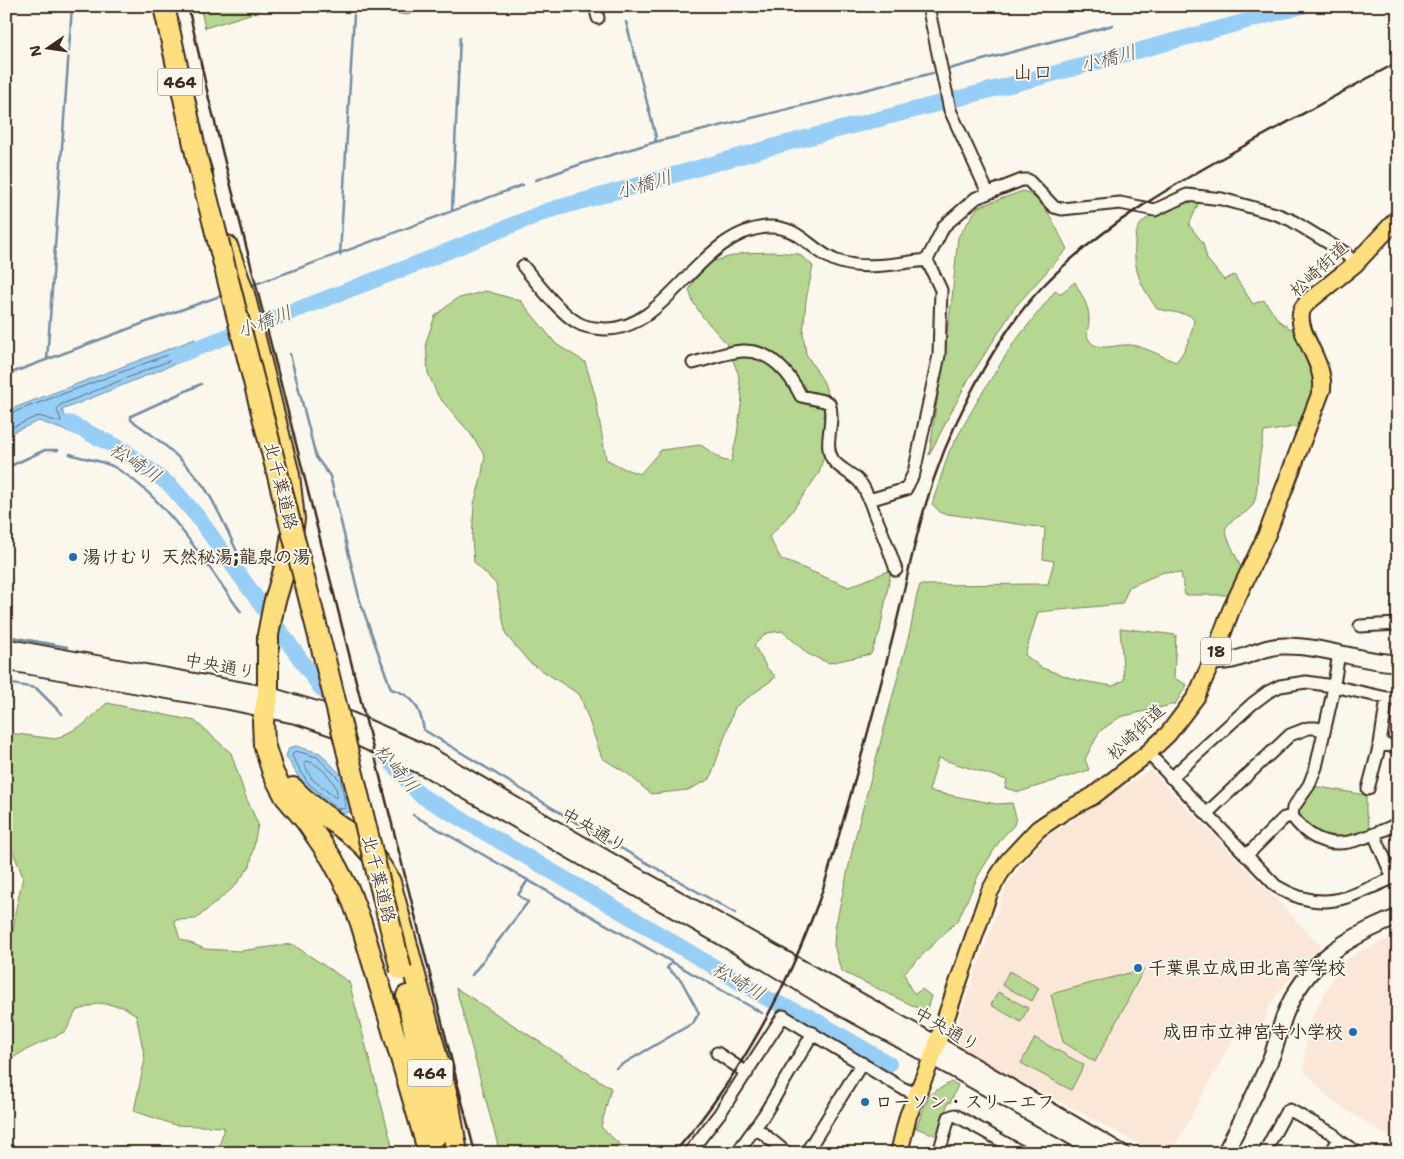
<svg xmlns="http://www.w3.org/2000/svg" width="1404" height="1159" font-family="'Shantell Sans','Klee One',sans-serif">
  <style>
    .built { fill: #fae7d7 }
    .green { fill: #b5d792; stroke: #788058 }
    .water { fill: #97cef6; stroke: #728ca0 }
    .lines { fill: none; stroke-linecap: round; stroke-linejoin: round }
    .shore { stroke: #606c74; stroke-width: 1 }
    .stream { stroke: #728ca0; stroke-width: 2.5 }
    .river { stroke: #97cef6; stroke-width: 16 }
    .street-casing { stroke: #3b2a1e; stroke-width: 15 }
    .secondary-casing { stroke: #3b2a1e; stroke-width: 19 }
    .primary-casing { stroke: #3b2a1e; stroke-width: 20 }
    .highway-casing { stroke: #3b2a1e; stroke-width: 24 }
    .street { stroke: #fbf7ec; stroke-width: 11 }
    .secondary { stroke: #fbf7ec; stroke-width: 15 }
    .primary { stroke: #fddf80; stroke-width: 16 }
    .highway { stroke: #fddf80; stroke-width: 20 }
    .rail { stroke: #3b2a1e; stroke-width: 2.5 }
    .highway-bridge-casing { stroke: #3b2a1e; stroke-width: 24; stroke-linecap: butt }
    .highway-bridge { stroke: #fddf80; stroke-width: 20 }
    .poi-dot { fill: #1f6fb2; stroke: #fbf7ec; stroke-width: 2 }
    .labels { text-anchor: middle; stroke-width: 4; stroke-linejoin: round; paint-order: stroke }
    .shield { fill: #fbf7ec; stroke: #75685c; stroke-width: 1 }
    .shield-label { font-size: 16px; font-weight: bold; fill: #3b2a1e }
    .street-label { font-size: 18px; fill: #3b2a1e; stroke: #fbf7ec }
    .poi-label { font-size: 18px; font-weight: bold; fill: #3b2a1e; stroke: #fbf7ec; text-anchor: start }
    .water-label { font-size: 19px; font-style: italic; fill: #525354; stroke: #fbf7ec }
    .quarter-label { font-size: 20px; fill: #3b2a1e; stroke: #fbf7ec }
  </style>
  <rect width="100%" height="100%" fill="#fbf7ec"/>
  <filter id="ink" filterUnits="userSpaceOnUse"><feTurbulence type="fractalNoise" baseFrequency=".02" numOctaves="2"/><feDisplacementMap in="SourceGraphic" scale="10" xChannelSelector="R" yChannelSelector="G"/><feConvolveMatrix kernelMatrix="1 2 1 2 8 2 1 2 1" color-interpolation-filters="sRGB"/></filter>
  <g filter="url(#ink)">
    <!-- built -->
    <path class="built" d="M1150 770 1321 946 1286 983 1269 1006 1261 1035 1232 1040 1177 1143 1147 1148 960 1049 955 1029 1007 884 1043 839Z
      M1398 935V1143L1331 1100 1304 1070 1306 1044 1311 1019 1338 968 1344 961 1362 950Z"/>
    <!-- green -->
    <path class="green" d="M200 6H266L256 12 205 28Z
      M350 6H431L407 15Z
      M1023 191C1046 199 1056 229 1067 249L1015 307 968 380 929 455 952 298 958 237 978 207Z
      M1183 199 1200 200 1189 225 1203 243 1207 259 1224 280 1234 275 1253 304 1264 300 1279 321 1297 333 1315 377 1312 392 1300 426 1264 432C1262 445 1259 458 1258 471 1257 482 1258 496 1252 506 1244 517 1227 518 1225 532L1242 570 1229 595H1185L1181 573 1164 572 1129 587 1122 604 1038 612 1025 655 1042 668 1077 680 1113 686 1124 680 1120 628 1176 635 1174 678 1187 685 1175 704 1120 717 1100 731 1085 759 1089 770 1019 792 1005 788 1007 780 938 758 929 791 996 804 1012 803 1016 817 1014 825 1001 839 979 874 958 920 904 973 910 988 915 994 922 989 931 996 926 1012 841 971 834 945 835 928 855 838 911 627 916 598 920 585 1048 584 1054 561 1043 559 1045 528 941 513 932 504 949 452 979 398 1013 344 1056 290 1060 294 1075 282C1081 295 1090 306 1089 321 1089 327 1085 334 1089 340 1097 352 1114 345 1125 345 1139 343 1162 357 1176 362 1187 349 1191 336 1194 320L1189 315 1157 309C1142 287 1133 272 1135 244 1135 238 1136 231 1140 225 1145 217 1173 203 1183 199Z
      M772 252 799 254 813 266 806 300 803 334 806 354 823 381 836 414 819 473 790 514 769 537 781 559 849 587 891 570 880 631 871 654 829 663 808 654 782 631 767 633 754 645 767 668 776 677 735 707 710 779 688 790 651 794 628 774 602 758 580 695 529 662 506 635 496 584 474 562 472 540 474 504 481 479 485 456 470 433 438 396 428 373 426 342 435 316 456 299 486 291 521 301 556 344 585 362 595 395 606 459 625 469 640 474 661 450 701 445 722 460 731 462 737 435 742 398 738 373 726 343 702 316 693 302 689 290 704 264 743 253Z
      M107 703 195 721 231 753 245 795 258 824 250 866 234 887 196 919 174 920 180 939 205 949 240 951 292 944 349 982 394 1153H218L224 1127 175 1125 134 1111 145 1059 136 1015 124 1007 99 1003 76 1011 66 1031 24 1051 6 1062V939L12 942 15 913 23 877 12 849 6 845V735L9 733 56 739 83 725Z
      M1313 786 1366 795V813L1370 829 1347 839 1328 840 1297 818V809Z
      M1144 969 1095 1062 1063 1042 1051 994Z
      M1009 971 1039 988 1032 1001 1002 985Z
      M456 988 611 1088 601 1127 629 1153H500Z
      M998 992 1028 1008 1021 1022 991 1005Z
      M1035 1038 1084 1065 1071 1090 1021 1063Z
      M951 1082 958 1085 950 1103 948 1102 938 1136 916 1128 929 1095Z"/>
    <!-- water -->
    <path class="water" d="M195 339 199 354 62 410 65 416 105 432 75 434 39 421 6 435V411Z
      M296 746 320 753 345 779 353 811 338 815 304 786 286 756 289 748Z"/>
    <g class="lines">
      <!-- shore -->
      <path class="shore" d="M6 415 189 347 192 348 191 352 60 405 57 410 61 420 60 422 38 416 6 430
        M296 751 317 757 341 781 346 808 339 809 308 783 292 756 293 753Z
        M307 761C320 764 339 783 337 797H334L312 779 304 764 305 762Z"/>
      <!-- stream -->
      <path class="stream" d="M949 69 1113 25
        M655 142 933 73
        M536 180 584 163 655 142 656 137 626 22
        M452 210 460 37
        M340 255 354 15
        M250 286C341 254 431 218 523 185
        M290 354 316 457 330 476 360 601 391 689C414 695 420 708 424 730L582 826 735 913
        M47 360 72 6
        M6 375 144 323 223 295
        M201 384 131 416V420C158 438 185 460 205 488 218 508 228 532 238 554
        M70 454C84 459 101 460 114 467 166 496 206 565 241 612
        M6 468 45 450H58
        M6 636 67 647
        M6 683 36 688 62 714
        M413 815 762 1013
        M472 975 528 902 518 895 528 880
        M616 1068 693 1023 699 1013 681 980 667 968 672 962
        M751 1124 805 1036
        M729 1153 746 1130"/>
      <!-- river -->
      <path class="river" d="M176 356 411 266 547 211 779 145 1056 73 1302 6
        M69 423 125 451 171 486 197 516 321 688 338 704
        M373 742 420 795 617 909 768 999 808 1016 889 1064"/>
      <!-- street casing -->
      <g class="street-casing">
        <path id="street" d="M595 6 598 18
          M928 6 950 110 988 193
          M927 260 944 226 976 198 1022 180H1028L1054 207 1062 209 1120 203 1155 210 1187 195 1222 199 1276 214 1291 220 1345 253 1355 264
          M523 266C537 283 560 313 578 323 586 328 595 328 604 329 668 331 698 232 767 227 800 225 811 252 837 261 866 271 897 263 927 260
          M693 363C709 359 726 352 742 351 770 349 790 374 801 396L824 401 829 403C836 421 822 444 833 460 840 470 855 474 862 485 867 493 871 504 874 513 882 532 890 551 896 570
          M869 500 906 489 914 473 939 355 941 290 927 260
          M1360 626 1398 624
          M1339 653 1332 697 1316 767 1309 785 1293 808 1292 816C1324 860 1357 841 1398 824
          M1380 744 1398 747
          M1148 753 1276 886C1325 916 1351 895 1398 876
          M1171 778 1252 704 1268 692 1280 686 1306 682 1333 686 1387 698 1398 699
          M1368 789 1380 744 1387 698
          M1206 814 1290 735 1308 728H1316L1324 731
          M1374 834 1393 878
          M1246 856 1284 818 1292 816
          M717 1053 747 1073
          M755 1127 787 1153
          M689 1153 720 1113 783 1016 902 1088 917 1094
          M737 1153 764 1115 813 1033
          M806 1153 862 1063
          M939 1153 949 1117 955 1115 1023 1153
          M1264 1153 1286 1112 1290 1110 1333 1134 1338 1140 1358 1153
          M1331 1153 1338 1140"/>
      </g>
      <!-- secondary casing -->
      <g class="secondary-casing">
        <path id="secondary" d="M6 647 268 695 345 718 425 753 617 865 952 1053 1122 1153
          M1212 661C1238 665 1258 646 1283 646 1322 645 1360 662 1398 663
          M6 662 227 701 298 716 348 733 428 769 764 961 826 999 959 1072 1101 1153
          M1225 1153C1242 1120 1259 1088 1273 1053 1277 1041 1280 1029 1284 1017 1304 963 1347 937 1398 917"/>
      </g>
      <!-- primary casing -->
      <g class="primary-casing">
        <path id="primary" d="M899 1153 908 1116 932 1058 989 893 999 875 1009 860 1038 829 1063 812 1093 796 1148 753 1168 734 1196 697 1212 661 1231 610 1267 534 1322 389C1325 362 1297 334 1301 314 1301 309 1305 305 1309 301L1355 264 1398 218"/>
      </g>
      <!-- highway casing -->
      <g class="highway-casing">
        <path id="highway" d="M164 6 197 158 202 174
          M227 246 244 294 289 475 294 519 289 554 274 604 268 635V695L263 721 264 744 273 773 285 796 306 821 332 859 349 891 361 923 378 980 429 1153
          M293 788C313 811 343 825 365 847 375 857 383 869 390 882L448 1099 457 1153
          M407 996 436 1136"/>
      </g>
      <!-- street -->
      <use href="#street" class="street"/>
      <!-- secondary -->
      <use href="#secondary" class="secondary"/>
      <!-- primary -->
      <use href="#primary" class="primary"/>
      <!-- highway -->
      <use href="#highway" class="highway"/>
      <!-- rail -->
      <path class="rail" d="M188 6 209 99 475 1153
        M674 1153C737 1080 785 993 818 903 830 870 838 837 848 804 863 750 878 697 891 644 903 599 911 554 924 510 945 436 990 342 1043 286 1103 224 1178 182 1253 141 1301 115 1349 88 1398 62"/>
      <!-- highway-bridge casing -->
      <g class="highway-bridge-casing">
        <path id="highway-bridge" d="M197 158 325 660 401 970"/>
      </g>
      <!-- highway-bridge -->
      <use href="#highway-bridge" class="highway-bridge"/>
    </g>
  </g>
  <!-- markers -->
  <g class="poi-dot">
    <circle cx="73" cy="557" r="5"/>
    <circle cx="1138" cy="968" r="5"/>
    <circle cx="1353" cy="1032" r="5"/>
    <circle cx="865" cy="1102" r="5"/>
  </g>
  <g class="labels">
    <!-- shield labels -->
    <g class="shield">
      <rect x="157.5" y="68.5" width="45" height="27" rx="4"/>
      <rect x="1201" y="637.5" width="30" height="27" rx="4"/>
      <rect x="407.5" y="1059.5" width="45" height="27" rx="4"/>
    </g>
    <g class="shield-label">
      <text x="180" y="88">464</text>
      <text x="1216" y="657">18</text>
      <text x="430" y="1079">464</text>
    </g>
    <!-- street labels -->
    <g class="street-label">
      <text transform="translate(1319 269) rotate(-43)" y="6">松崎街道</text>
      <text transform="translate(281 486) rotate(76)" y="6">北千葉道路</text>
      <text transform="translate(220 666) rotate(11)" y="6">中央通り</text>
      <text transform="translate(1136 732) rotate(-44)" y="6">松崎街道</text>
      <text transform="translate(594 830) rotate(30)" y="6">中央通り</text>
      <text transform="translate(379 879) rotate(76)" y="6">北千葉道路</text>
      <text transform="translate(947 1029) rotate(30)" y="6">中央通り</text>
    </g>
    <!-- poi labels -->
    <g class="poi-label">
      <text x="83" y="563">湯けむり 天然秘湯;龍泉の湯</text>
      <text x="1148" y="974">千葉県立成田北高等学校</text>
      <text x="1343" y="1038" text-anchor="end">成田市立神宮寺小学校</text>
      <text x="875" y="1108">ローソン・スリーエフ</text>
    </g>
    <!-- water labels -->
    <g class="water-label">
      <text transform="translate(1108 58) rotate(-15)" y="7">小橋川</text>
      <text transform="translate(644 184) rotate(-16)" y="7">小橋川</text>
      <text transform="translate(264 321) rotate(-21)" y="7">小橋川</text>
      <text transform="translate(136 462) rotate(33)" y="7">松崎川</text>
      <text transform="translate(397 768) rotate(49)" y="7">松崎川</text>
      <text transform="translate(739 981) rotate(30)" y="7">松崎川</text>
    </g>
    <!-- quarter labels -->
    <g class="quarter-label">
      <text x="1033" y="79">山口</text>
    </g>
  </g>
  <!-- margin -->
  <rect width="1404" height="1159" fill="none" stroke="#fbf7ec" stroke-width="25"/>
  <rect x="12" y="12" width="1379" height="1134" fill="none" stroke="#3b2a1e" stroke-width="2" filter="url(#ink)"/>
  <!-- north arrow -->
  <g transform="translate(48 48) rotate(257)" stroke="#fbf7ec" stroke-width="4" paint-order="stroke">
  <path d="M0-4L9 19L0 12L-9 19Z" fill="#3b2a1e"/>
  <text y="-8" font-size="14" font-weight="bold" text-anchor="middle" fill="#3b2a1e">N</text>
  </g>
</svg>
